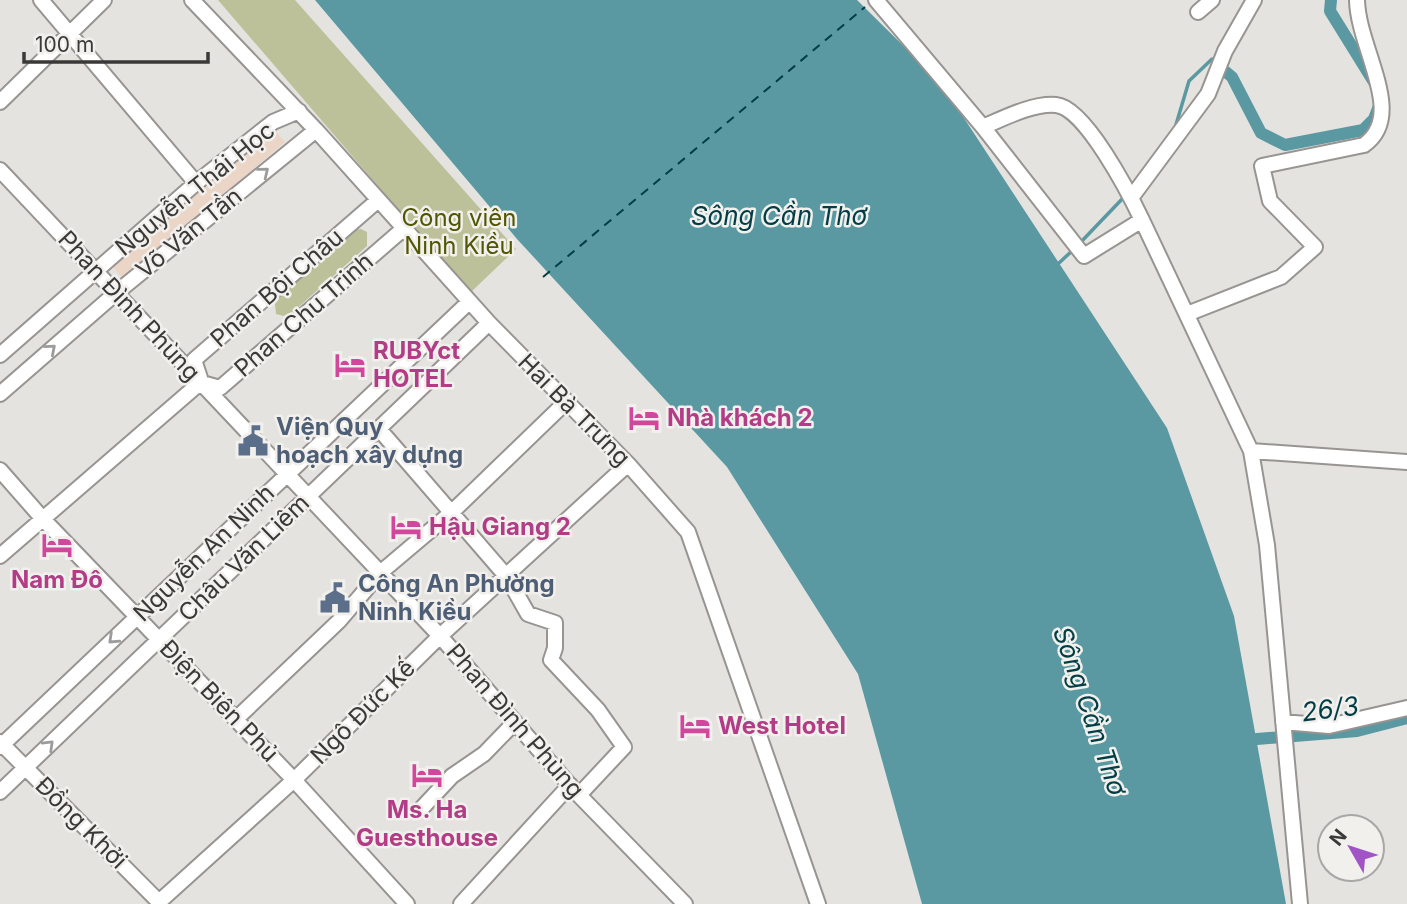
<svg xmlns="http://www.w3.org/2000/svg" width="1407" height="904" font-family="Inter,sans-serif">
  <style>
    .commercial { fill: #ead5c7 }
    .green { fill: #bcc19a }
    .water { fill: #5a99a2 }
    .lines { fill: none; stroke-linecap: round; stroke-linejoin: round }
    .stream { stroke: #5a99a2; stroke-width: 3.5 }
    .canal { stroke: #5a99a2; stroke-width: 12 }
    .ferry { stroke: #003d45; stroke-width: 2; stroke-dasharray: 9 7; stroke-linecap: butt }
    .minor-casing { stroke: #979492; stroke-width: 18 }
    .minor { stroke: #fff; stroke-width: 14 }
    .oneway { stroke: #9c9c9c }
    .labels { text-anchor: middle; stroke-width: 5; stroke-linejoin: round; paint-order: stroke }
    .street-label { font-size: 24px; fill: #3a3938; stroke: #f2f0ed }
    .park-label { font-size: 24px; fill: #515602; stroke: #f2f0ed }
    .hotel-label { font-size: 24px; font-weight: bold; fill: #b23c85; stroke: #f2f0ed; text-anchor: start }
    .service-label { font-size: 24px; font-weight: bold; fill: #4e5e75; stroke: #f2f0ed; text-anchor: start }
    .water-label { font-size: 26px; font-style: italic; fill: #003d45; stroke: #f2f0ed }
  </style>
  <rect width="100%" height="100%" fill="#e5e3e0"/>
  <!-- commercial -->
  <path class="commercial" d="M270 125 285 142 124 280 109 262Z"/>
  <!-- green -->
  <path class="green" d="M218 0H295L516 249 470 293Z
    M361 229 367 232V246L294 311 284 316 276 314 275 304 280 295 354 230Z"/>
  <!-- water -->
  <path class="water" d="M315 0H857L941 83 1167 428 1234 616 1286 904H922L858 674 727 467 517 239Z"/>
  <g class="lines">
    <!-- stream -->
    <path class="stream" d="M1175 128 1189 81 1212 59
      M1079 244 1125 196
      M1059 263 1074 249"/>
    <!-- canal -->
    <path class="canal" d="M1331 0 1330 11 1374 82
      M1226 72 1232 77 1261 133 1285 145 1363 130 1374 119 1379 106
      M1257 739 1357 731 1407 718"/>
    <!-- ferry -->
    <path class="ferry" d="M543 277 865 7"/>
    <!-- minor casing -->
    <g class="minor-casing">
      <path id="minor" d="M41 0 196 183
        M192 0 316 130 489 323 628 464 688 532 818 904
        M876 0 983 127 1084 256 1142 220 1251 451 1267 545 1300 904
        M1198 12 1212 0
        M0 102 104 0
        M983 127C1004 118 1033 103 1056 105 1085 107 1130 195 1142 220
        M0 170 440 636 573 789 685 904
        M1131 198 1208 94 1225 51 1254 0
        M1187 314 1281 277 1315 247 1270 201 1262 166 1364 145C1407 115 1358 49 1357 0
        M0 355 196 183 273 122 299 111
        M200 378 194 360 377 201
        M202 383 220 388 402 230
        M0 394 116 293 316 130
        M379 429 507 577 528 614 555 623V648L551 660 598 710 624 747 579 795
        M1251 451 1407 462
        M0 470 42 518 294 780 407 904
        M0 556 201 382
        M236 719 339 621 380 573 451 513 567 401
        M1283 722 1329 726 1407 708
        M0 742 161 904
        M0 747 469 302
        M0 792 489 323
        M422 808 452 776 484 754 515 722
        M159 902 294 780 440 636 628 464
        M461 904 570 785"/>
    </g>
    <!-- minor -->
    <use href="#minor" class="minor"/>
  </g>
  <!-- one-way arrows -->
  <defs><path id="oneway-chevron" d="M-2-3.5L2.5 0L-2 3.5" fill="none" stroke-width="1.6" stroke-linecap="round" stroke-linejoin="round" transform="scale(1.75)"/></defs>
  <g class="oneway">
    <use href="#oneway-chevron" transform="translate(264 172) rotate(-39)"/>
    <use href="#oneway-chevron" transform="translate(51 349) rotate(-41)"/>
    <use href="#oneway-chevron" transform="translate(113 639) rotate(137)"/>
    <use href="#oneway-chevron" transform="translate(49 745) rotate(-44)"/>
  </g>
  <!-- icons -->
  <defs>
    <g id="hotel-bare" transform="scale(2.415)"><path d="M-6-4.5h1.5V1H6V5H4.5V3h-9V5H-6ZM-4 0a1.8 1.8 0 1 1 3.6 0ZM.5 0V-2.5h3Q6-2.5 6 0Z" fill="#d1479c" stroke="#f2f0ed" stroke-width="2.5" paint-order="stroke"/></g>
    <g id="civic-bare" transform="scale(2.415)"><path d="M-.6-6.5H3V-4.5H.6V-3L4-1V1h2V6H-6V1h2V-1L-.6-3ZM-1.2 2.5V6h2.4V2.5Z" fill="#5c6f8a" stroke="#f2f0ed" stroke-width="2.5" paint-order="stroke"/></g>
  </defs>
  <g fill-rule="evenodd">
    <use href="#hotel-bare" x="350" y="365"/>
    <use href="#hotel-bare" x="644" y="418"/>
    <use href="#civic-bare" x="253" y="441"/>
    <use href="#hotel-bare" x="406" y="527"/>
    <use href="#hotel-bare" x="57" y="545"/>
    <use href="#civic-bare" x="335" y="598"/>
    <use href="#hotel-bare" x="695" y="726"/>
    <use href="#hotel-bare" x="427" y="775"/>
  </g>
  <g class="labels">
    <!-- street labels -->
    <g class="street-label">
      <text transform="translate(195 189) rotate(-39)" y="8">Nguyễn Thái Học</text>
      <text transform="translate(189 233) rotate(-39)" y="8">Võ Văn Tần</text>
      <text transform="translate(277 288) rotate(-41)" y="8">Phan Bội Châu</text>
      <text transform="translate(129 306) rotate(47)" y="8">Phan Đình Phùng</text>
      <text transform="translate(304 315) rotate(-41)" y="8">Phan Chu Trinh</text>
      <text transform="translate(574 410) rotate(45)" y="8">Hai Bà Trưng</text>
      <text transform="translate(204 553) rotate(-44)" y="8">Nguyễn An Ninh</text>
      <text transform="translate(244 558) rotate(-44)" y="8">Châu Văn Liêm</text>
      <text transform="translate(219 701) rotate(46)" y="8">Điện Biên Phủ</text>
      <text transform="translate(363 712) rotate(-45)" y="8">Ngô Đức Kế</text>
      <text transform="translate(515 721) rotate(49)" y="8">Phan Đình Phùng</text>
      <text transform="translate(81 823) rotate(45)" y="8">Đồng Khởi</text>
    </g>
    <!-- park labels -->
    <g class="park-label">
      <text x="459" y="226">Công viên<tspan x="459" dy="28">Ninh Kiều</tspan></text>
    </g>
    <!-- hotel labels -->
    <g class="hotel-label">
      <text x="373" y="359">RUBYct<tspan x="373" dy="28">HOTEL</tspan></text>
      <text x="667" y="426">Nhà khách 2</text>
      <text x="429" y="535">Hậu Giang 2</text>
      <text x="57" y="588" text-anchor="middle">Nam Đô</text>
      <text x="718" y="734">West Hotel</text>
      <text x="427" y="818" text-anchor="middle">Ms. Ha<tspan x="427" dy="28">Guesthouse</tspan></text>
    </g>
    <!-- service labels -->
    <g class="service-label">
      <text x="276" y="435">Viện Quy<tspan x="276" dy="28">hoạch xây dựng</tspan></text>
      <text x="358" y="592">Công An Phường<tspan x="358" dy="28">Ninh Kiều</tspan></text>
    </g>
    <!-- water labels -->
    <g class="water-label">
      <text x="779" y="225">Sông Cần Thơ</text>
      <text transform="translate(1330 709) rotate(-7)" y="9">26/3</text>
      <text transform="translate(1090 711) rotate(71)" y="9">Sông Cần Thơ</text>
    </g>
  </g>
  <!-- north arrow -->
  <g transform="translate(1351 848) rotate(309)"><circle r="33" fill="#f2f0ed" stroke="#a8a7a5" stroke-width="2"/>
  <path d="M0-5L12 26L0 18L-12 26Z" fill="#a154c6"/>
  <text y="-10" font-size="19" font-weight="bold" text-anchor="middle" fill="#3a3938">N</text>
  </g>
  <!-- scale -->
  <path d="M24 52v10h184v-10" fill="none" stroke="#3a3938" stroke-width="3.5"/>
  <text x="35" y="52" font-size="21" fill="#3a3938" stroke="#f2f0ed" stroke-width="5" paint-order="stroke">100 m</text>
</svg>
